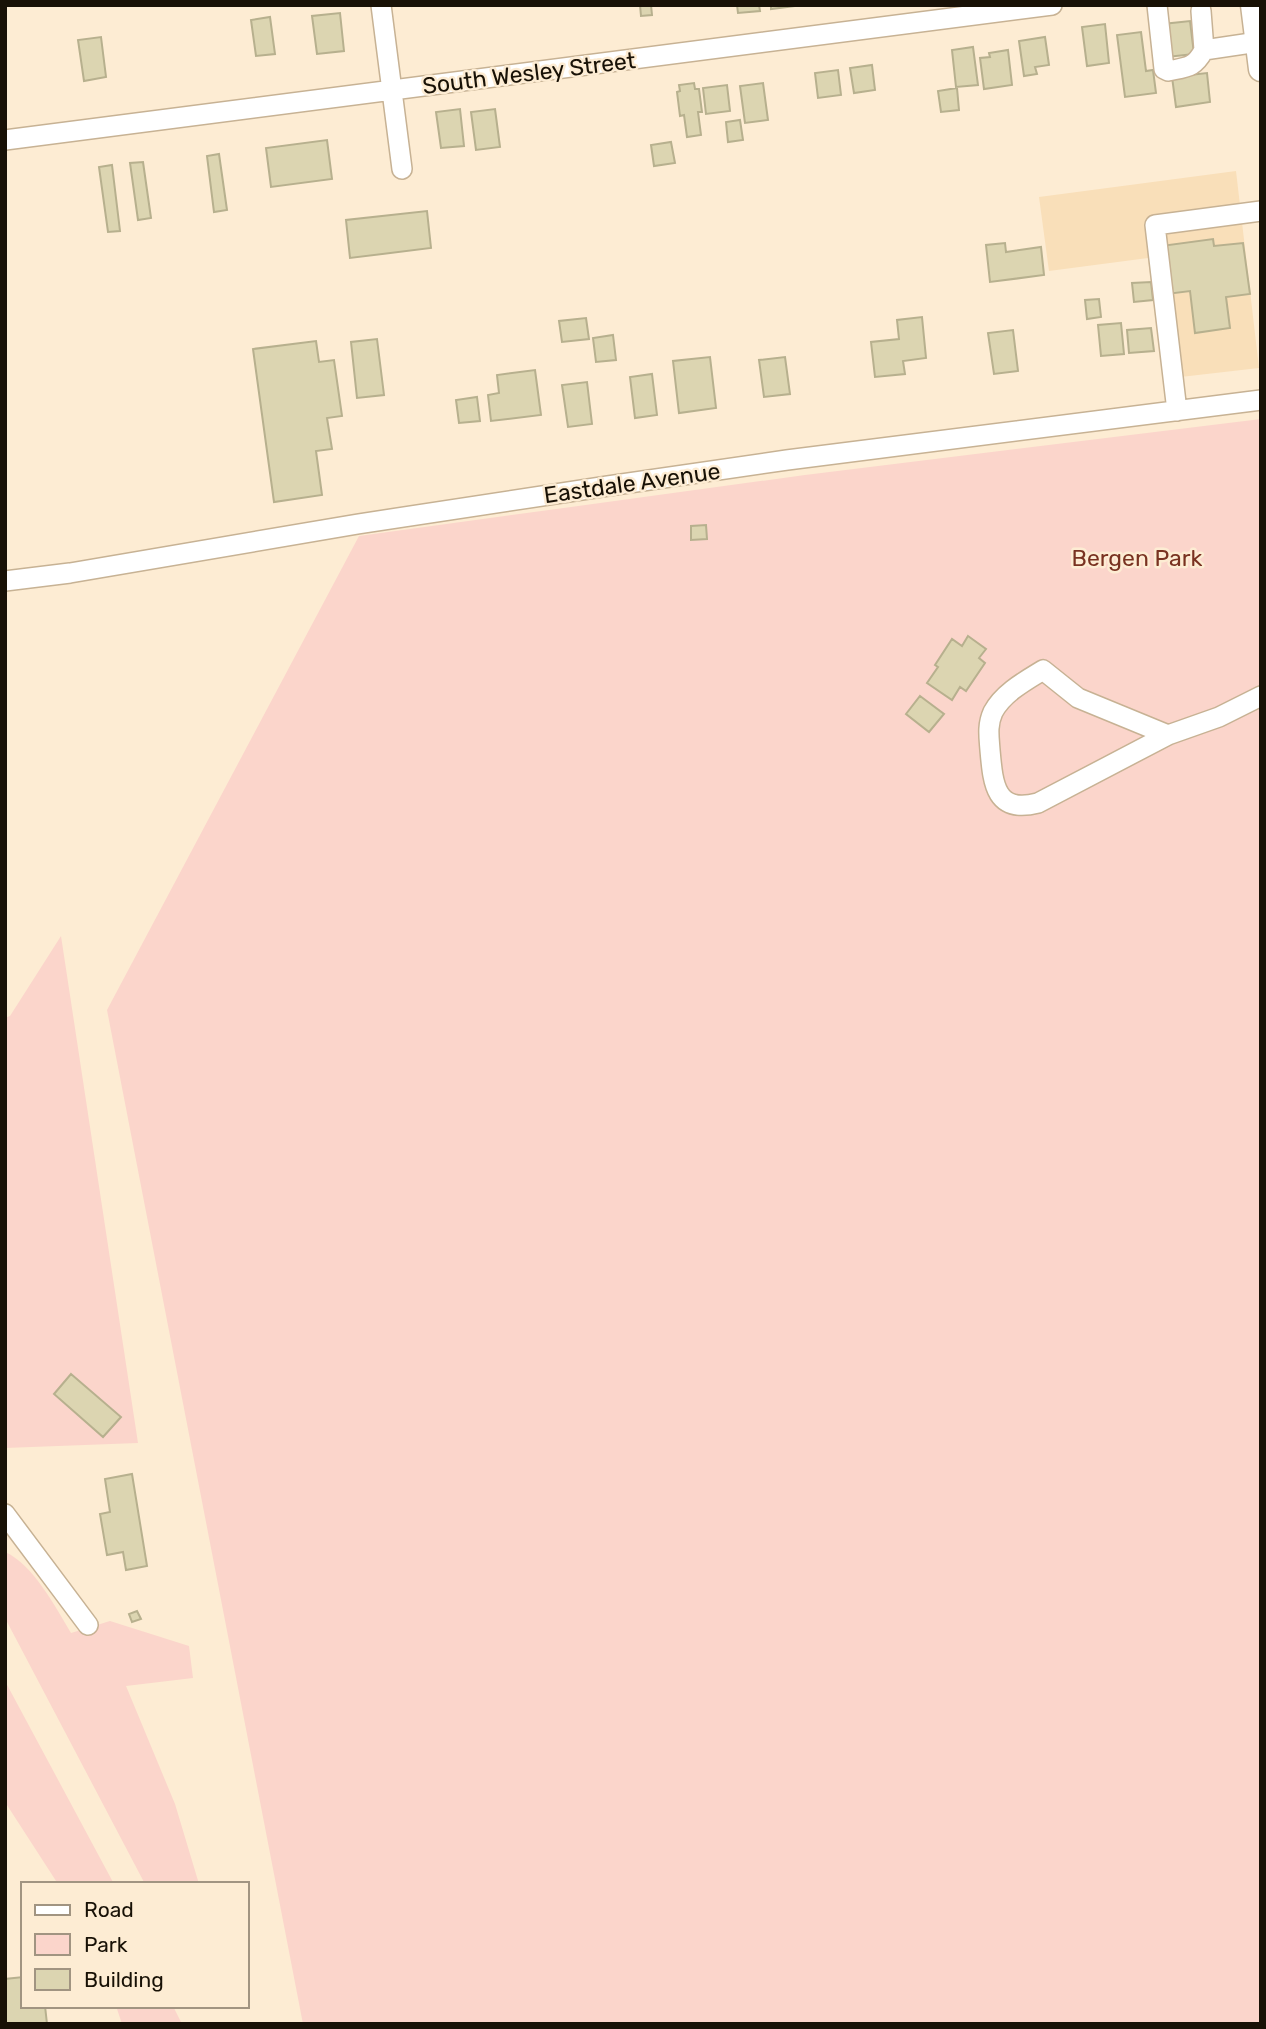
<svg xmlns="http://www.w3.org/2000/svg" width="1266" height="2029" font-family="Rubik,sans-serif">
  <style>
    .built { fill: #f9dfb9 }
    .green { fill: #fbd5cb }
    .building { fill: #dcd5b1; stroke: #b7b08e; stroke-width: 2 }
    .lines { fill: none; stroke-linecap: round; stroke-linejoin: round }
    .minor-casing { stroke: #c7b294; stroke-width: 22 }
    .major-casing { stroke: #c7b294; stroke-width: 27 }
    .minor { stroke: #fff; stroke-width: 19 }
    .major { stroke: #fff; stroke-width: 24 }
    .labels { text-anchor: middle; stroke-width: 5; stroke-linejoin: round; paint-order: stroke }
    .street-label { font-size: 23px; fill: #181106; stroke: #fdecd3 }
    .park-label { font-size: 23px; fill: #793221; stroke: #fdecd3 }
  </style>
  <rect width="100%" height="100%" fill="#fdecd3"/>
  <!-- built -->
  <path class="built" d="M1236 171 1259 368 1163 379 1148 258 1049 271 1039 197Z"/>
  <!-- green -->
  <path class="green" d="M1261 419V2024H303L107 1010 359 536 805 475Z
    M61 936 138 1443 5 1448V1018L10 1016Z
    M5 1552C33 1564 56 1608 71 1633L110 1621 189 1646 193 1678 126 1686 175 1804 199 1884H145L5 1618Z
    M5 1681 114 1884H58L5 1802Z
    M116 2006H173L182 2024H122Z"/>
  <!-- building -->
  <path class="building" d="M640 5H651L652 15 641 16Z
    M737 5H759L760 11 738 13Z
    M771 5H794V6L771 9Z
    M340 13 344 51 317 54 312 16Z
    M270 17 275 54 256 56 251 20Z
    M1190 21 1194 54 1167 57 1163 24Z
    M1105 24 1109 63 1087 66 1082 27Z
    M1141 32 1146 71 1153 70 1156 93 1125 97 1117 35Z
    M101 37 106 77 84 81 78 40Z
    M1045 37 1049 65 1035 67 1037 74 1024 76 1019 41Z
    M973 47 978 85 956 87 952 50Z
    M1008 50 1012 85 984 89 980 58 990 57 989 53Z
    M872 65 875 90 854 93 850 68Z
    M838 70 841 95 818 98 815 73Z
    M1207 73 1210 102 1176 107 1172 77Z
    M694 83 695 89H699L702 112H698L701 135 687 137 684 115 680 116 677 92 680 91 679 85Z
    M763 83 768 120 745 123 740 86Z
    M727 85 730 111 706 114 703 88Z
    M957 88 959 110 941 112 938 91Z
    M460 109 464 146 441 148 436 112Z
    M495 109 500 147 476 150 471 112Z
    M740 120 743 140 728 142 726 122Z
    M327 140 332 179 271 187 266 148Z
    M671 142 675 163 654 166 651 145Z
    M219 154 227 210 214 212 207 156Z
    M143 162 151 218 138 220 130 163Z
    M112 165 120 231 108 232 99 167Z
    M427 211 431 248 350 258 346 220Z
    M1213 239 1214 246 1243 243 1250 294 1226 297 1230 328 1195 333 1190 291 1167 294 1161 246Z
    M1005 243 1006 252 1041 247 1044 275 990 282 986 245Z
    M1151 282 1153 300 1134 302 1132 283Z
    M1099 299 1101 317 1087 319 1085 300Z
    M922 317 926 358 903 361 905 374 875 377 871 342 899 339 897 320Z
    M586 318 589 339 562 342 559 321Z
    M1121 323 1124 354 1101 356 1098 325Z
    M1151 328 1154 351 1129 353 1127 330Z
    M1013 330 1018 371 994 374 988 333Z
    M613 335 616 360 596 362 593 338Z
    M377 339 384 395 357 398 351 342Z
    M316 341 319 362 334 360 342 416 327 418 332 449 316 451 322 495 274 502 253 349Z
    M710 357 716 408 679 413 673 361Z
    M785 357 790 394 764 397 759 360Z
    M535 370 541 415 491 421 488 395 499 393 497 375Z
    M652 374 657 415 635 418 630 377Z
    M587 382 592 424 568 427 562 385Z
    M477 397 480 421 459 423 456 400Z
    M706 525 707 539 691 540V526Z
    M968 636 986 649 979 658 985 663 966 691 960 687 952 700 927 683 938 667 935 665 952 639 962 646Z
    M920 696 944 714 929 732 906 714Z
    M71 1374 121 1417 103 1437 54 1394Z
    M132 1474 147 1566 126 1570 123 1552 107 1555 100 1514 110 1512 105 1479Z
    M137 1611 141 1619 132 1622 129 1614Z
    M23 1977V2006H45L47 2024H5V1979Z"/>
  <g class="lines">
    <!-- minor casing -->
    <g class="minor-casing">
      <path id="minor" d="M381 5 402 169
        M1157 5 1164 69 1168 71C1188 67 1194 68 1204 50
        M1201 11 1204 50 1258 42
        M5 140 1052 5
        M1177 411 1155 225 1261 211
        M5 581 70 573 358 524 608 486 787 460 1261 400
        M1168 735 1078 698 1043 670C1025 681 1003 693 993 712 987 725 989 737 990 750 993 784 995 814 1038 803L1168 735 1219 717 1261 696
        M5 1514 88 1625"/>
    </g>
    <!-- major casing -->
    <g class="major-casing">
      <path id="major" d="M1253 5 1261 69"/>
    </g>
    <!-- minor -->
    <use href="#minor" class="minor"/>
    <!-- major -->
    <use href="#major" class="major"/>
  </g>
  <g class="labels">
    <!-- street labels -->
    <g class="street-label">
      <text transform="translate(529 73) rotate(-7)" y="8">South Wesley Street</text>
      <text transform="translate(632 483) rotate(-8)" y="8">Eastdale Avenue</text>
    </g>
    <!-- park labels -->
    <g class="park-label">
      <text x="1137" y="566">Bergen Park</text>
    </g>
  </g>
  <!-- border -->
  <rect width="1266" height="2029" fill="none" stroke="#181106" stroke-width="14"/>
  <!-- legend -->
  <rect x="21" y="1882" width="228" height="126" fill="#fdecd3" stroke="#a19481" stroke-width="2"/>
  <rect x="35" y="1905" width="35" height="10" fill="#ffffff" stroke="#a19481" stroke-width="2"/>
  <text x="84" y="1917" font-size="21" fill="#181106">Road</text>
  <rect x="35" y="1934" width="35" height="21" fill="#fbd5cb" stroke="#a19481" stroke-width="2"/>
  <text x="84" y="1952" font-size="21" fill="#181106">Park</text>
  <rect x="35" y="1969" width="35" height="21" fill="#dcd5b1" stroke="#a19481" stroke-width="2"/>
  <text x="84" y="1987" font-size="21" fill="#181106">Building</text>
</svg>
